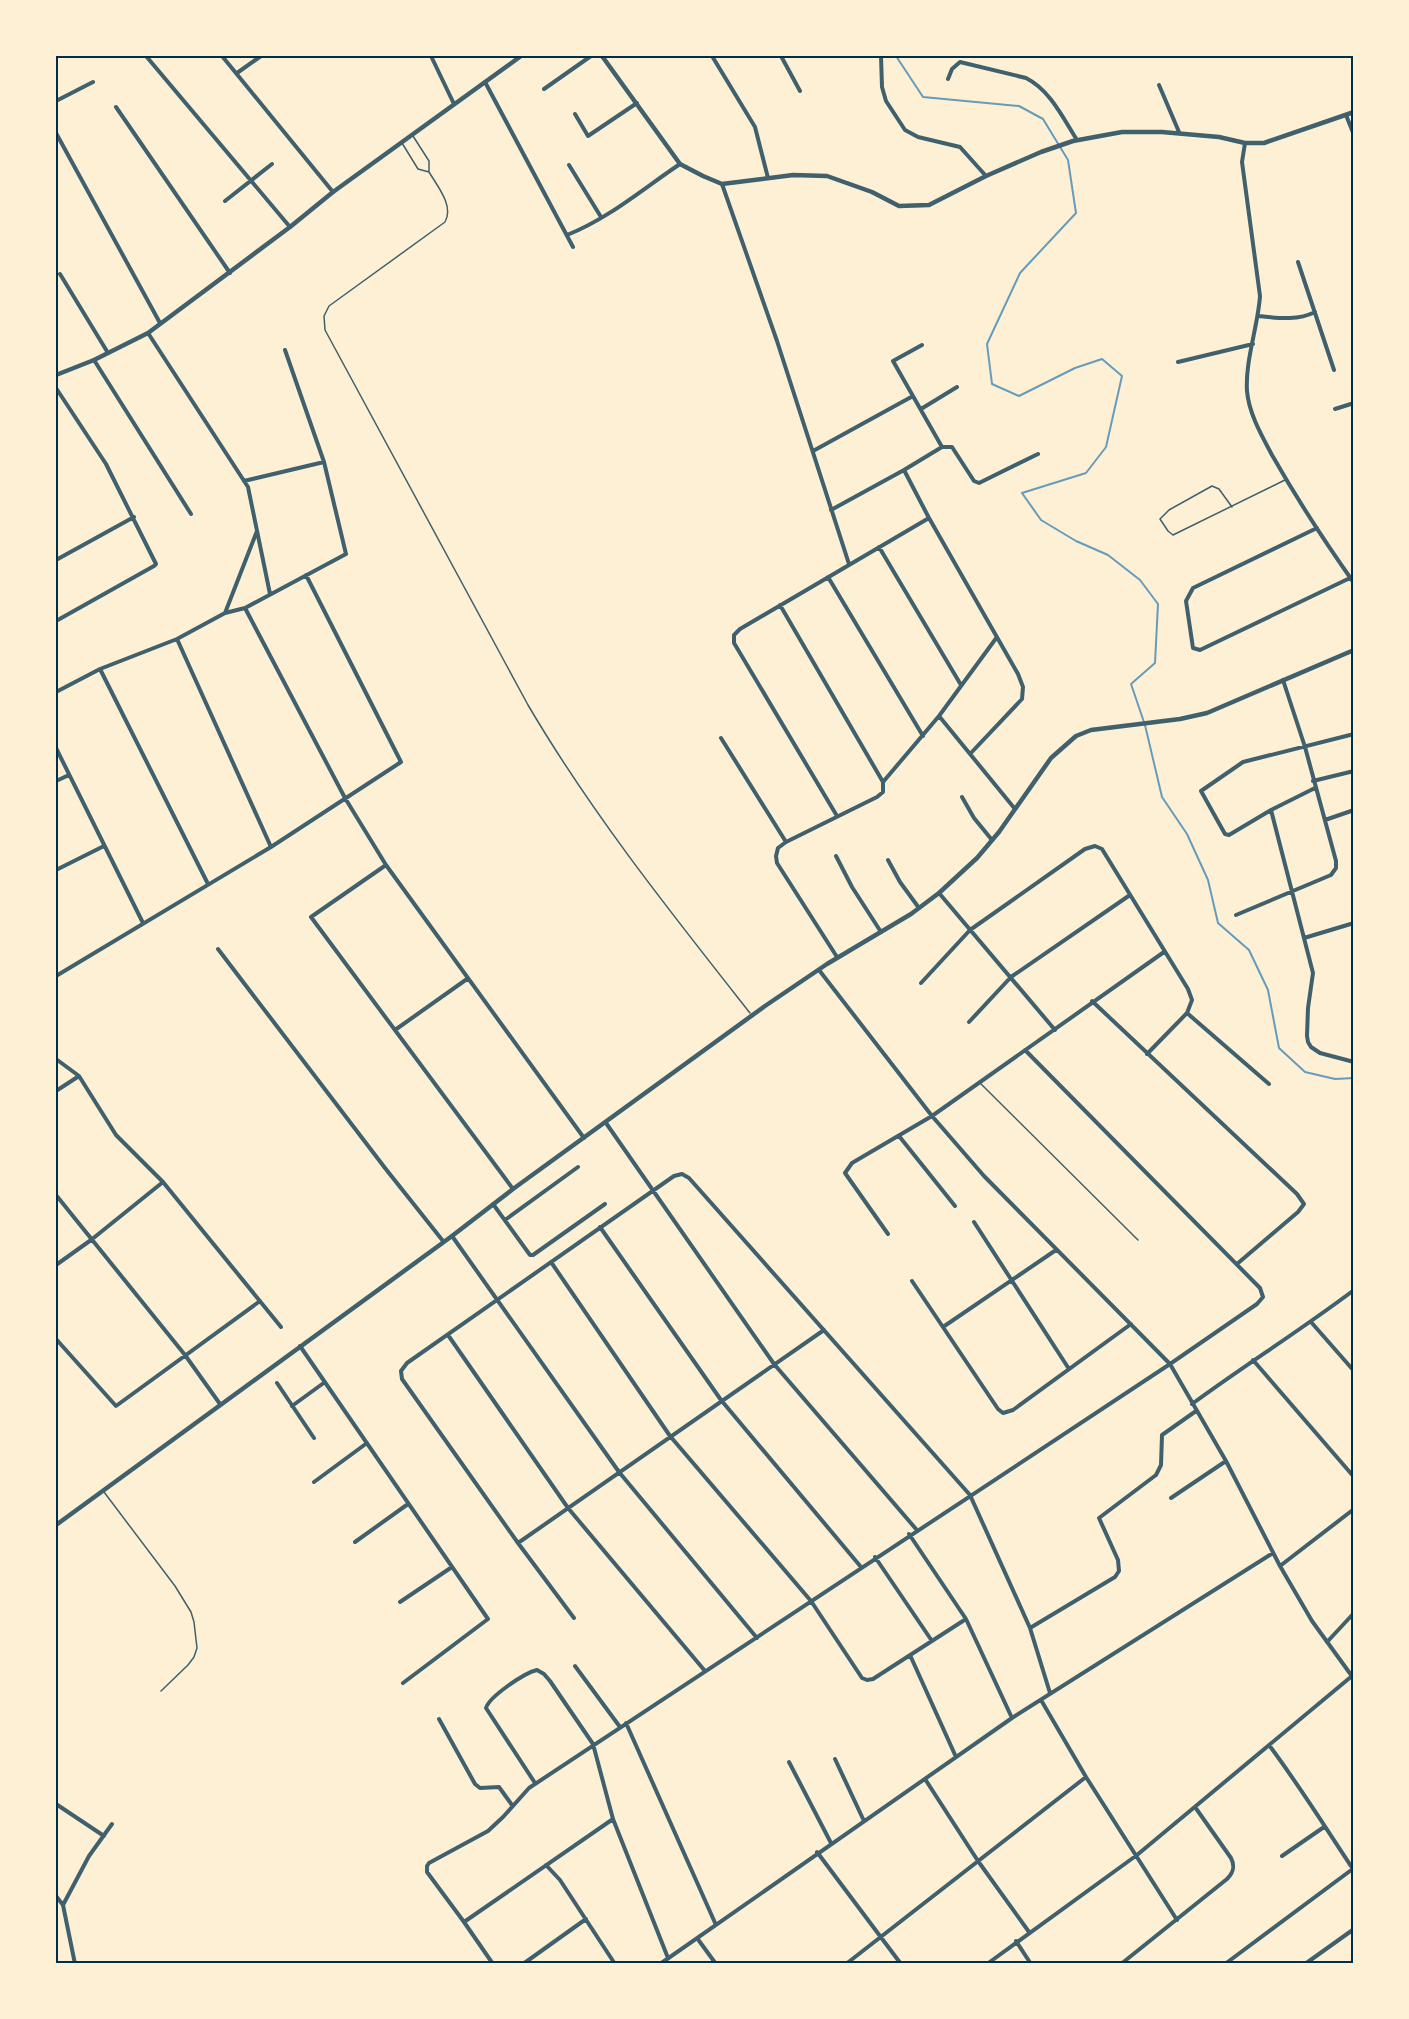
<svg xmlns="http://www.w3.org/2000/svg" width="1409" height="2019" font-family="Karla,sans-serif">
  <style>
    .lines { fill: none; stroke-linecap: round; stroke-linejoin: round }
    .stream { stroke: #669bbc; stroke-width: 2 }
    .service { stroke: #3f606c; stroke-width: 1.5 }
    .minor { stroke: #3f606c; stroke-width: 4 }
    .tertiary { stroke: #3f606c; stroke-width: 4.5 }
    .neatline { fill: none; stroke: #003049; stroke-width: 2 }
  </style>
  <rect width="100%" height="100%" fill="#fdf0d5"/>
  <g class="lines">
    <!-- stream -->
    <path class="stream" d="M896 56 923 97 1019 106 1043 119 1068 160 1076 213 1020 273 987 344 992 384 1019 396 1075 368 1102 359 1122 376 1106 447 1086 473 1022 493 1041 520 1076 541 1108 555 1140 580 1158 604 1155 663 1131 684 1145 725 1162 797 1187 834 1208 880 1218 923 1249 950 1268 990 1279 1048 1305 1072 1335 1079 1354 1078"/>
    <!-- service -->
    <path class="service" d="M402 143 418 169 429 172V161L413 136
      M429 172C438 187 454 206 445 222L329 306 324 316 325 330 528 705C592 814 672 914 750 1013
      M1232 507 1219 489 1212 486 1169 510 1160 519 1168 531 1173 535 1175 534 1285 480
      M980 1083 1138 1240
      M104 1492 175 1586 191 1612 194 1622 197 1648 194 1657 188 1665 161 1691"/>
    <!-- minor -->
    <path class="minor" d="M146 56 290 227
      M222 56 333 192
      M431 56 454 104
      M712 56 755 127 768 178
      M781 56 800 91
      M881 56 882 87 886 101 905 130 918 137 960 147 986 176
      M237 73 261 56
      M948 79 952 69 960 62 1026 78C1050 90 1063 118 1077 140
      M485 82 573 247
      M1159 85 1179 132
      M544 89 591 56
      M56 101 93 82
      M116 107 230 273
      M575 114 588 136 637 103
      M1346 115 1354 135
      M56 133 160 323
      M1245 143 1242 162 1260 296C1258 326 1245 361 1247 391 1249 414 1262 436 1272 455 1297 499 1325 542 1354 583
      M569 165 601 217
      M722 184 777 341 849 564
      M225 201 272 164
      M567 235C608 219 644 188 680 164
      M1298 262 1334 370
      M60 274 108 353
      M1259 316C1278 318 1297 321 1315 312
      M148 333 248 487 270 594
      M922 345 893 361 942 447
      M94 360 191 514
      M1178 362 1253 344
      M56 388 106 464 156 564 154 566 56 621
      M921 409 957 387
      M1335 409 1354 403
      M813 451 913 396
      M904 470 929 518 1018 674 1023 687 1022 699 970 754
      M244 481 324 462
      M831 510 904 470 942 447H952L974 481 979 483 1038 454
      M1317 528 1193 588 1186 601 1193 648 1200 650 1350 578
      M879 547 961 685
      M56 560 134 517
      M828 577 923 736
      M780 605 883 782V792L877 797 786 842 778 848 776 856 777 863 837 957
      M245 608 345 798 386 865 584 1138
      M225 613 245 608 346 554 324 462 285 350
      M177 639 271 847
      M100 669 208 884
      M56 692 100 669 177 639 225 613 257 531
      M939 716 1015 809
      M721 738 786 842
      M56 748 143 923
      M56 781 69 775
      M1313 781 1354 771
      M883 782 939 716 997 637
      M1315 788 1271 810 1229 835 1225 834 1201 791 1243 762 1354 734
      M962 797 974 818 992 840
      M1271 810 1313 973 1308 1008 1307 1036 1308 1042 1311 1047 1320 1053 1354 1062
      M837 816 734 643V635L740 629 929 518
      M1325 820 1354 810
      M836 856 852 887 881 932
      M888 860 900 882 919 908
      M386 865 311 917 513 1189
      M56 870 104 846
      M939 893 1055 1030
      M1236 915 1331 875 1336 868V861L1305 747 1283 680
      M1304 938 1354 923
      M218 949 385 1168 443 1241
      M819 970 932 1116 984 1176 1170 1364 1226 1461 1280 1566 1312 1621 1354 1679
      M56 976 271 847 401 762 306 575
      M921 983 970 930 1085 849 1095 846 1102 849 1188 989 1192 1000 1187 1013 1147 1054
      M1092 1001 1297 1194 1304 1204 1298 1212 1237 1264
      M1187 1013 1269 1084
      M969 1022 1011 977 1130 895
      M395 1030 467 979
      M56 1059 79 1076 116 1135 163 1182 281 1327
      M56 1091 79 1076
      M606 1123 774 1364 916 1529
      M899 1136 955 1206
      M56 1195 185 1355 220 1404
      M493 1204 530 1255H533L605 1204
      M505 1220 578 1167
      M974 1222 1069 1369
      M600 1227 721 1400 861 1567
      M888 1234 845 1173 852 1163 932 1116 1164 952
      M452 1236 619 1472 757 1638
      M551 1262 670 1436 811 1601 862 1678 867 1680 873 1679 966 1619
      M56 1265 91 1240 163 1182
      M912 1281 998 1409 1003 1413 1013 1410 1131 1324
      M1311 1322 1354 1371
      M943 1327 1056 1250
      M448 1335 568 1508 705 1671
      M56 1339 116 1406 260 1301
      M300 1346 488 1619 403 1683
      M1253 1360 1354 1477
      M277 1383 314 1438
      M1192 1404C1245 1365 1301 1330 1354 1290
      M292 1406 325 1382
      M314 1482 367 1443
      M1171 1498 1226 1461
      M909 1534 966 1619 1012 1718
      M355 1542 408 1504
      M518 1543 824 1330
      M875 1557 932 1641
      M1280 1566 1354 1509
      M400 1602 452 1567
      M574 1618 518 1543 402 1379 401 1371 407 1363 674 1176 682 1174 689 1178 970 1495 1030 1628 1050 1693
      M1030 1628 1115 1577 1119 1571 1118 1560 1099 1518 1156 1475 1161 1465 1162 1435 1196 1411
      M1327 1642 1354 1613
      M910 1655 956 1757
      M575 1666 620 1727
      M1041 1700 1086 1777 1177 1920
      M439 1719 475 1784 480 1788 499 1787 512 1805
      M626 1723 716 1925
      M1269 1745C1299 1785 1325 1827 1353 1869
      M835 1759 864 1821
      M789 1762 831 1843
      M925 1779 978 1861 1029 1932
      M535 1783 486 1708C489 1697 524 1673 537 1670L544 1674 550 1681 593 1744 613 1819 668 1958
      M56 1804 104 1836
      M817 1852 901 1964
      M1282 1856 1324 1827
      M546 1865 560 1880 615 1964
      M56 1896 63 1905
      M464 1922 427 1872V1866L429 1863 488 1831 503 1817 529 1788 1170 1364 1257 1304 1263 1297 1260 1288 1025 1050
      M697 1938 716 1964
      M1016 1941 1031 1964
      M75 1964 63 1905 89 1856 112 1824
      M493 1964 464 1922 613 1819
      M523 1964 586 1919
      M660 1964 1012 1718 1273 1553
      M846 1964 1086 1777
      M987 1964 1137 1855 1352 1676
      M1121 1964 1227 1879C1234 1872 1235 1866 1231 1858L1195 1807
      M1225 1964 1354 1868
      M1305 1964 1354 1929"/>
    <!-- tertiary -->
    <path class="tertiary" d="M602 56 680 164 703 176 722 184 793 175 827 176 872 192 899 206 929 205 986 176 1041 152 1073 141 1122 132H1162L1219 137 1245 143H1264L1354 112
      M56 375 94 360 148 333 290 227 333 192 521 56
      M56 1525 452 1236 513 1189 765 1006 827 964 911 914 939 893 977 858 999 832 1051 758 1076 736 1091 730 1180 719 1207 713 1354 650"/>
  </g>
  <!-- border -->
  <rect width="1409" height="2019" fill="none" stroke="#fdf0d5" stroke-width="114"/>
  <rect x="57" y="57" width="1295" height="1905" class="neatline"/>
</svg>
